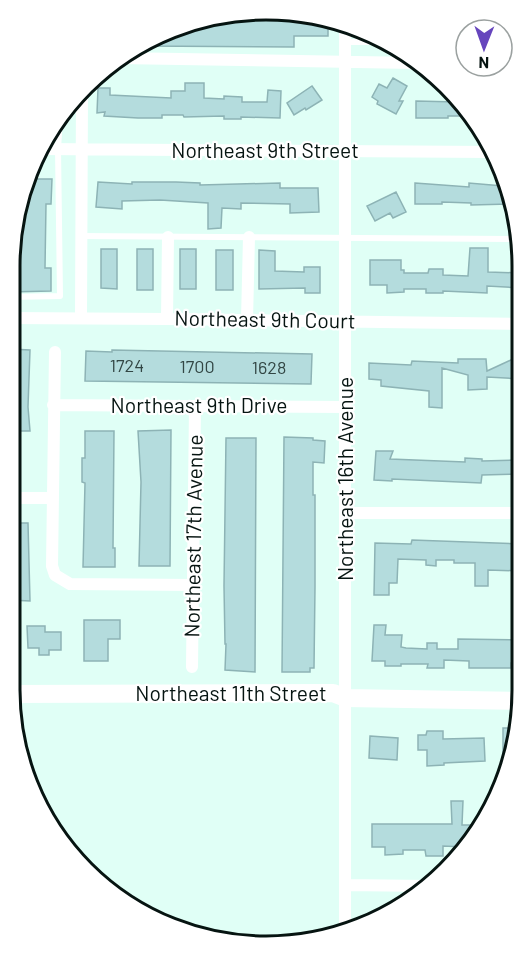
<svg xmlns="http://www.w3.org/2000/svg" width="532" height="955" font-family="Barlow,sans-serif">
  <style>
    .building { fill: #b4dcdd; stroke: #8db3b5; stroke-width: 1.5 }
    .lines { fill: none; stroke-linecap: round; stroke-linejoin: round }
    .lane { stroke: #fff; stroke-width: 6 }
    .street { stroke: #fff; stroke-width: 12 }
    .secondary { stroke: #fff; stroke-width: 18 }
    .labels { text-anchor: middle; stroke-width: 4.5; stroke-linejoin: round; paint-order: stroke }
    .number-label { font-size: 18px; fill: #324644 }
    .street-label { font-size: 21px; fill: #061411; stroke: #fff }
    .rim { fill: none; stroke: #061411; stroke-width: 3 }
  </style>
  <rect width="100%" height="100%" fill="#e0fff6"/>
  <!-- building -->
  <path class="building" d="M300 11 328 21V36H294V47L142 46 200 18Z
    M393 78 407 86 399 101H403L396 114 377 104 378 101 372 97 379 84 387 88Z
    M185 83H204V98L224 99V96L242 97V102H267L268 90 281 91 280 118 241 117V119H224V116L184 117 183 115H162V118H138L104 116 105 112 97 113 98 88H110V95L171 98V91H185Z
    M312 86 322 100 306 110 305 108 294 115 287 103Z
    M416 101 457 102 472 116H448V118H416Z
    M31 179H52L51 204H46L45 268H51V291L9 292 10 267H20L21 213Z
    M98 182 132 184V182H176L200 183V185L280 183V188H318L319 212 290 213V204L241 203V209L222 208 221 228 208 229V203L160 200 122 201V209L96 207Z
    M415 183 469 187V183L503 186 510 204 471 205V203L442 202V204H415Z
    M396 192 406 212 393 218 390 213 375 221 367 206Z
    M470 248H488V272L521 273V288L487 286V293L443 291V293H426V289H404V292L387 293V285H370V260H401V270H404V273H428L429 269H443V275L468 276Z
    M101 249H117V289L101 288Z
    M137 249H153V290H137Z
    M180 249H196V289H180Z
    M216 250H233V290H216Z
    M259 250 275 251V271L304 272V267H320V293H305V288L259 289Z
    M9 349 30 350 28 407 30 431H9Z
    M112 350 312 354 311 384 85 381 86 351 112 352Z
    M458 359H486L487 371 513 359H521V379L487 377V389L468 390V375L442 368V408L429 407V391L381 386V380L369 379V363L411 365 412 361 458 363Z
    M171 430 170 566H139L141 482 138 431Z
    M85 431H114L113 548H115V567H83L85 483 82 482V458H85Z
    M284 437 313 438V440L325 441 324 463 313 462V495H315V587L314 668H310V672H282Z
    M226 438H256L255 672 225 670 226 644H225L224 586Z
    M376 451H393L390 459 465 462V458L482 459V461L522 460V474L482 475 481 483 392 479V481L374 480Z
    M9 523H28L30 601 9 600Z
    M412 540 522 544V571L488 570V586H475V563H454V560H436V566L426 565V560L398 559 397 583H389V595H374L375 543 411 544Z
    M84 620H120V639H108V661H84Z
    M374 625H386L385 635H402L401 647 406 648 427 649V643H437V649H458V639L522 640 521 664 511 663V668H469V661L444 660V668H427L428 664H401V666H385V661H372Z
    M27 626H45V632H61V650H49V655H39V648H28Z
    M503 728H516L506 760H503Z
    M427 731H443V739L484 738 485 761 444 763V765L427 766V750H418V735H426Z
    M370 736 398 738 397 760 369 758Z
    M451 801H463L462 825H482L465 847 443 846V856H426L425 850H403V854L385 855V847H372V824H452Z"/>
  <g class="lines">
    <!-- lane -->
    <path class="lane" d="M346 42H389
      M81 236 521 239
      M9 297 60 296 58 149 60 118"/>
    <!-- street -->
    <path class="street" d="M118 58 415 63
      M40 149 491 152
      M9 318 167 319 521 324
      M81 318 82 94
      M167 319 168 237
      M247 320 249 237
      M55 352 52 566 55 575 70 584 193 585
      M53 405 345 407
      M9 498H52
      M347 513H522
      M192 667 195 406
      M345 885 429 886
      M345 931V27"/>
    <!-- secondary -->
    <path class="secondary" d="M10 694 333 693 346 698 522 701"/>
  </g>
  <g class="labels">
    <!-- number labels -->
    <g class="number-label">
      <text x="127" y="372">1724</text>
      <text x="197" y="373">1700</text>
      <text x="269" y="374">1628</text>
    </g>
    <!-- street labels -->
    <g class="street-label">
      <text x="265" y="158">Northeast 9th Street</text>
      <text transform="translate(265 320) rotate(1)" y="7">Northeast 9th Court</text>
      <text x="199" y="413">Northeast 9th Drive</text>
      <text transform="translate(346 479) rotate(-90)" y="7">Northeast 16th Avenue</text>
      <text transform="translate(194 536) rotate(-89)" y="7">Northeast 17th Avenue</text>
      <text x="231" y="701">Northeast 11th Street</text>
    </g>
  </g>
  <!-- crop -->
  <path d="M0 0H532V955H0ZM266 20H266A246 246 0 0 1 512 266V690A246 246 0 0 1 266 936H266A246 246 0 0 1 20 690V266A246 246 0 0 1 266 20Z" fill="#fff" fill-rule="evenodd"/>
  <path class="rim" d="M266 20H266A246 246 0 0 1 512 266V690A246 246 0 0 1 266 936H266A246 246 0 0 1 20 690V266A246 246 0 0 1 266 20Z"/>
  <!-- north arrow -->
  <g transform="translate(484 48) rotate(181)"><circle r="28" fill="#ffffff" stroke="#9ba1a0" stroke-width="1.5"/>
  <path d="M0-4.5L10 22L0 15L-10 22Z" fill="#6645bd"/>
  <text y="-9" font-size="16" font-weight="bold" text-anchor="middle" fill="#061411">N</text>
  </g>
</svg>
